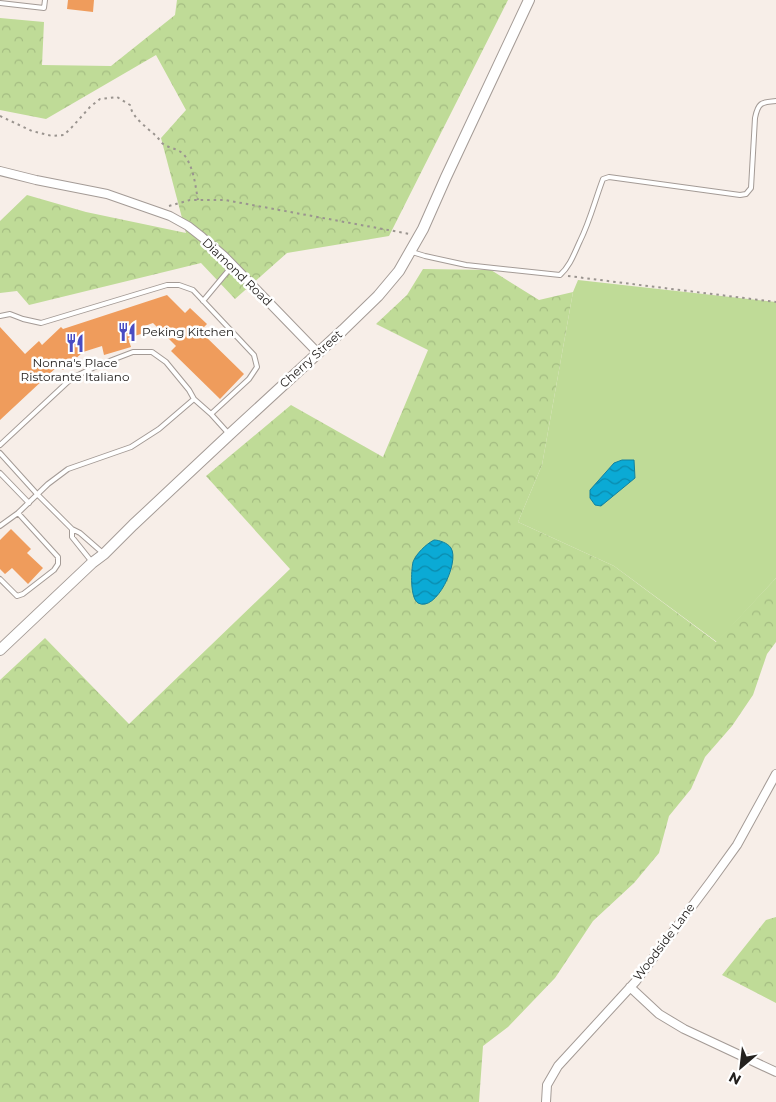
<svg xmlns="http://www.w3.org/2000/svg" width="776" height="1102" font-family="Montserrat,sans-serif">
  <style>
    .grass { fill: #bfdb97 }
    .forest { fill: url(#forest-crowns) }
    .water { fill: url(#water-waves); stroke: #12819e }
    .building { fill: #ef9c5c }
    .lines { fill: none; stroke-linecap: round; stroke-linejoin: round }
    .service-casing { stroke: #a49b96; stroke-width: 6 }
    .minor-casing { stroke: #a49b96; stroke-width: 10 }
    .tertiary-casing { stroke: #a49b96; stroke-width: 12 }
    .path { stroke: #9a948f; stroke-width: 2; stroke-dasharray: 2.5 4; stroke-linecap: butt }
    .service { stroke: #fff; stroke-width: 4 }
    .minor { stroke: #fff; stroke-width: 8 }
    .tertiary { stroke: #fff; stroke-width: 10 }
    .labels { text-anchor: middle; stroke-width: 5; stroke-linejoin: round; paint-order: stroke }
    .street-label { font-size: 12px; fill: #24211f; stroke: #fff }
    .poi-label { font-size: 12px; fill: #24211f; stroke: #fff; text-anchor: start }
  </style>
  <defs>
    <pattern id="forest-crowns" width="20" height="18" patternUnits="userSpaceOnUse" patternTransform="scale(1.25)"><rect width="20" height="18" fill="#bfdb97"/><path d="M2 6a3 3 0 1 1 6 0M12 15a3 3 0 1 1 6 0" fill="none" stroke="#a4bc82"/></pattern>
    <pattern id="water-waves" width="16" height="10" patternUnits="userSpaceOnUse" patternTransform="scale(1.25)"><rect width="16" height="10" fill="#0baad5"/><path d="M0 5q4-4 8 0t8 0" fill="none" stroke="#0b8aac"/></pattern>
  </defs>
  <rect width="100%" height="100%" fill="#f7eee8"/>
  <!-- grass -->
  <path class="grass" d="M578 280 776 302V578L717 642 614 566 518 522 542 465 573 292Z"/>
  <!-- forest -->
  <path class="forest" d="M177 0H508L389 236 287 253 235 299 201 263 29 305 17 291 0 293V221L27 195 86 212 186 233 161 138 186 110 156 55 46 119 0 110V18L44 22 42 65 111 66 175 15Z
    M423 269 491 270 539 300 573 292 542 465 518 522 614 566 716 642 776 578V642L767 654 753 695 732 726 705 757 691 789 669 816 659 853 634 883 593 921 555 978 508 1027 483 1046 479 1102H0V680L45 638 129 724 290 569 206 476 291 405 383 457 428 350 376 324 407 295Z
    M776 917V1003L722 975 766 920Z"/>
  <!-- water -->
  <path class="water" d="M622 460H634L635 478 601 506 595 505 590 498V490L614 463Z
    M434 540C439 540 448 543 451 548 460 562 436 613 418 603 410 598 411 571 413 562 416 554 426 544 434 540Z"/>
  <!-- building -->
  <path class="building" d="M68 0H94L93 12 67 9Z
    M167 295 185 313 190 308 207 324 200 331 244 374 220 399 171 351 176 346 153 323 142 327 144 333 128 338 131 347 104 355 102 346 83 352 63 370 59 365 0 420V327L25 354 39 341 42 345 61 327 63 329Z
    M11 529 31 549 27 553 43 568 28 584 12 568 5 574 0 569V540Z"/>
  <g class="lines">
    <!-- service casing -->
    <g class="service-casing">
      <path id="service" d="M0 3 44 8 45 0
        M412 252 425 256 466 265 560 275C570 266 574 254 580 241 590 221 595 200 603 179L609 177 740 195 746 194 751 188 755 118C758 103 761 102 776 101
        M203 301 233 265
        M0 316 10 314 23 319 41 323 167 285H179L193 290 254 355 257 367 249 379 211 414 229 434
        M194 399 211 414
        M0 445 72 378 99 365 133 352H152L166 362 189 390 194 399 159 429 131 447 68 469 48 484 18 513 0 526
        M0 453 37 494 72 529
        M0 473 29 503
        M92 562 72 537V529L80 533 104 554
        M0 579 17 596 23 594 54 570 58 564V557L18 513"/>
    </g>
    <!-- minor casing -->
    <g class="minor-casing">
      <path id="minor" d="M0 171 36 180 107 194 170 216 188 226 202 237 224 256 318 353
        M630 987 659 1014 684 1029 776 1072
        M546 1102 547 1085 558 1066 636 981 711 881 737 845 776 774"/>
    </g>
    <!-- tertiary casing -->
    <g class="tertiary-casing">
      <path id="tertiary" d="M0 650 92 563 104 554 133 525 229 435 343 330 378 296 399 271 423 229 446 177 529 0"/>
    </g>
    <!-- path -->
    <path class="path" d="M0 116 32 131 52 136 64 135 73 126 90 107 100 99 117 97 130 105C132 118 148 128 157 137 159 139 160 141 162 143 169 149 179 148 185 156 194 169 195 184 198 200
      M169 206 190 200H225L410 234
      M568 276 776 302"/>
    <!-- service -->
    <use href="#service" class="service"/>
    <!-- minor -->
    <use href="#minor" class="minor"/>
    <!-- tertiary -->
    <use href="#tertiary" class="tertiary"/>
  </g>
  <!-- icons -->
  <defs>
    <g id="restaurant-bare" transform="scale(1.5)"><path d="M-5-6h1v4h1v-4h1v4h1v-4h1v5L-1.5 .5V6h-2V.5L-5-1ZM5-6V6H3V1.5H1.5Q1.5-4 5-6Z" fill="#4a4cc2" stroke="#fff" stroke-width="2.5" paint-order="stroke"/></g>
  </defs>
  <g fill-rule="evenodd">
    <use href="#restaurant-bare" x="127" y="332"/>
    <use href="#restaurant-bare" x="75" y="343"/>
  </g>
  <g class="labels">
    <!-- street labels -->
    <g class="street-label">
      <text transform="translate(237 272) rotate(44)" y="4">Diamond Road</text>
      <text transform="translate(311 359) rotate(-42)" y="4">Cherry Street</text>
      <text transform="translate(664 942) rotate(-53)" y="4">Woodside Lane</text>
    </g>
    <!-- poi labels -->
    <g class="poi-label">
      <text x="142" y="336">Peking Kitchen</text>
      <text x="75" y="367" text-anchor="middle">Nonna's Place<tspan x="75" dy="14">Ristorante Italiano</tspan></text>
    </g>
  </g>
  <!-- north arrow -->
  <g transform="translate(741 1067) rotate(208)" stroke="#ffffff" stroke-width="4" paint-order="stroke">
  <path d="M0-4L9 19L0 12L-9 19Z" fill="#24211f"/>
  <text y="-8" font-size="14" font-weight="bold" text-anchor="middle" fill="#24211f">N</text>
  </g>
</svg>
